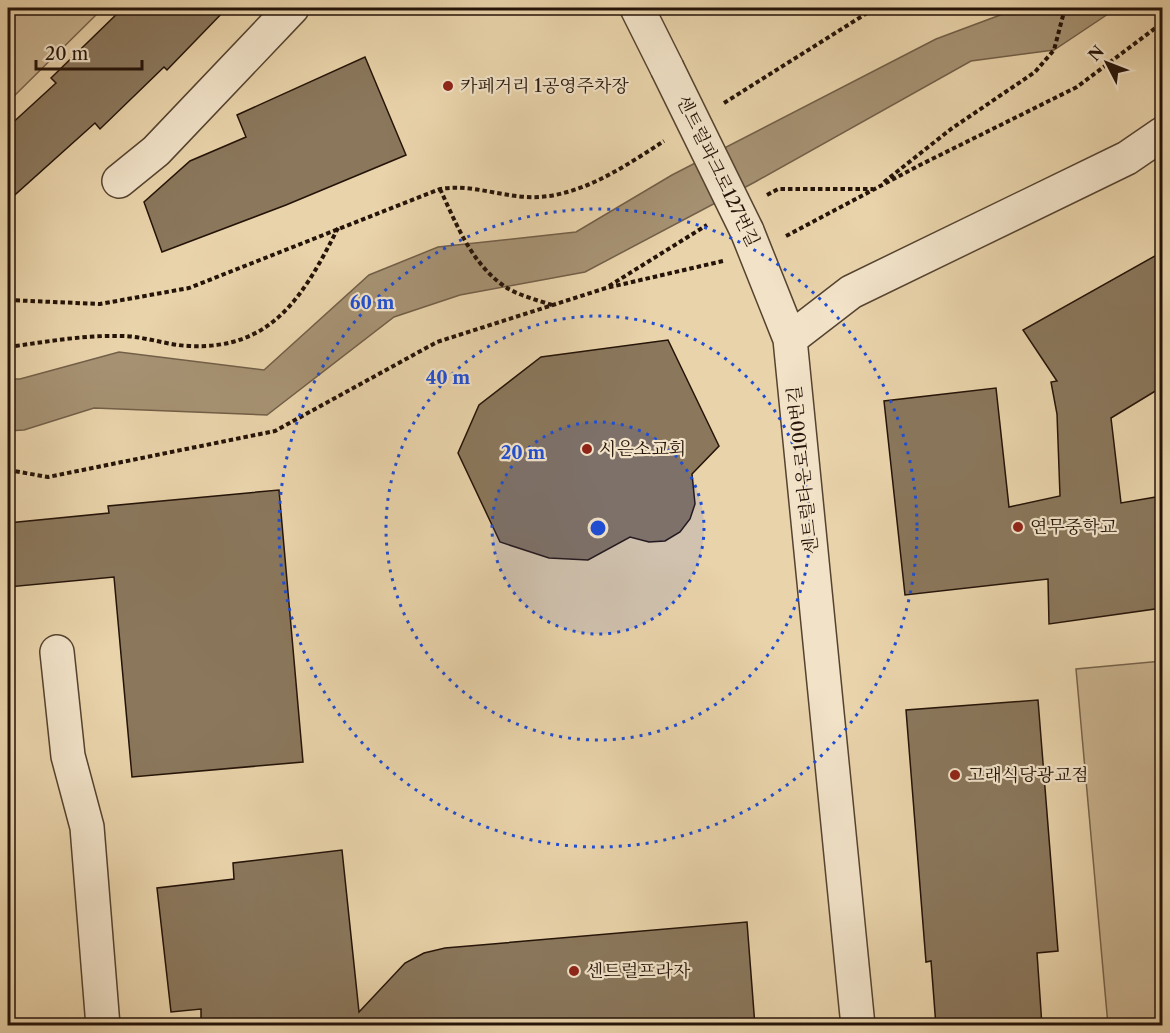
<svg xmlns="http://www.w3.org/2000/svg" width="1170" height="1033" font-family="'Libre Caslon Text','Noto Serif KR',serif">
  <style>
    .green { fill: #c8b28e; stroke: #76624b; stroke-width: 1.5 }
    .water { fill: #a69273; stroke: #725f48; stroke-width: 1.5 }
    .building { fill: #8a775c; stroke: #241308; stroke-width: 1.5 }
    .lines { fill: none; stroke-linecap: round; stroke-linejoin: round }
    .minor-casing { stroke: #554330; stroke-width: 36 }
    .path { stroke: #241308; stroke-width: 4; stroke-dasharray: 4.5 3; stroke-linecap: butt }
    .minor { stroke: #f1e2c8; stroke-width: 33 }
    .minor-bridge-casing { stroke: #554330; stroke-width: 36; stroke-linecap: butt }
    .minor-bridge { stroke: #f1e2c8; stroke-width: 33 }
    .ring { fill: none; stroke: #1d4ed8; stroke-width: 3; stroke-dasharray: 3 6 }
    .poi-dot { fill: #8f2418; stroke: #f1e2c8; stroke-width: 2 }
    .labels { text-anchor: middle; stroke-width: 4.5; stroke-linejoin: round; paint-order: stroke }
    .poi-label { font-size: 18px; fill: #241308; stroke: #f1e2c8; text-anchor: start }
    .street-label { font-size: 18px; fill: #241308; stroke: #f1e2c8 }
    .centre { fill: #1d4ed8; stroke: #f1e2c8; stroke-width: 3 }
    .ring-label { font-size: 18px; text-anchor: middle; font-weight: bold; fill: #1d4ed8; stroke: #f1e2c8; stroke-width: 4.5; stroke-linejoin: round; paint-order: stroke }
  </style>
  <rect width="100%" height="100%" fill="#e9d3aa"/>
  <filter id="stains"><feTurbulence type="fractalNoise" baseFrequency=".00333" numOctaves="4"/><feColorMatrix values="0 0 0 0 .2 0 0 0 0 .09 0 0 0 0 .02 0 0 0 .5 -.17"/></filter>
  <radialGradient id="worn" r=".72"><stop offset=".6" stop-color="#630" stop-opacity="0"/><stop offset="1" stop-color="#630" stop-opacity=".3"/></radialGradient>
  <!-- green -->
  <path class="green" d="M8 8H103L8 102Z
    M1162 661V1025H1108L1076 669Z"/>
  <!-- water -->
  <path class="water" d="M1019 8H1117L1054 50 971 61 755 182 585 272 460 295 394 317 267 415 94 408 24 430 8 431V379H20L119 352 264 370 369 275 438 247 576 232 672 175 936 39Z"/>
  <!-- building -->
  <path class="building" d="M123 8H227L167 70 164 67 100 129 95 123 8 201V127L56 83 51 78Z
    M365 57 406 155 286 205 162 252 144 202 190 161 246 137 237 115Z
    M1162 252V387L1111 418 1121 503 1162 496V608L1049 624 1048 579 905 595 884 401 996 388 1009 507 1060 496 1057 414 1051 382 1057 381 1023 330Z
    M668 340 719 446 692 474 695 504 690 519 680 532 665 541 649 542 630 537 588 560 549 558 500 542 458 453 479 405 541 357Z
    M279 490 303 762 132 777 114 577 8 587V523L109 513 108 506Z
    M1038 700 1058 951 1037 953 1042 1026H936L931 961 926 962 906 710Z
    M342 850 359 1012 405 963 424 953 445 948 747 922 755 1026H201V1009L171 1012 157 888 234 879 233 863Z"/>
  <g class="lines">
    <!-- minor casing -->
    <g class="minor-casing">
      <path id="minor" d="M637 8 667 68
        M119 181 156 151 292 8
        M747 231 790 339
        M57 652 68 756 87 827 103 1026
        M858 1026 790 339 851 292 1127 158 1162 134"/>
    </g>
    <!-- path -->
    <path class="path" d="M724 103 875 8
      M884 182 951 129 1035 72 1054 50 1065 8
      M440 189C456 223 471 263 504 286 517 295 537 300 552 305
      M767 195 778 189H873
      M786 236 920 165 1077 87 1162 23
      M609 286 707 225
      M8 300 100 304 189 288 440 189C469 184 496 195 526 197 576 200 624 167 664 141
      M8 347C45 342 83 335 121 336 144 336 166 345 189 346 273 350 304 295 338 228
      M8 470 48 477 275 431 437 342 606 288 723 261"/>
    <!-- minor -->
    <use href="#minor" class="minor"/>
    <!-- minor-bridge casing -->
    <g class="minor-bridge-casing">
      <path id="minor-bridge" d="M667 68 747 231"/>
    </g>
    <!-- minor-bridge -->
    <use href="#minor-bridge" class="minor-bridge"/>
  </g>
  <!-- distance rings -->
  <circle cx="598" cy="528" r="106" fill="#1d4ed8" fill-opacity=".12"/>
  <g class="ring">
    <circle cx="598" cy="528" r="106"/>
    <circle cx="598" cy="528" r="212"/>
    <circle cx="598" cy="528" r="319"/>
  </g>
  <!-- markers -->
  <g class="poi-dot">
    <circle cx="448" cy="86" r="6"/>
    <circle cx="587" cy="449" r="6"/>
    <circle cx="1018" cy="527" r="6"/>
    <circle cx="955" cy="775" r="6"/>
    <circle cx="574" cy="971" r="6"/>
  </g>
  <g class="labels">
    <!-- poi labels -->
    <g class="poi-label">
      <text x="460" y="92">카페거리 1공영주차장</text>
      <text x="599" y="455">시은소교회</text>
      <text x="1030" y="533">연무중학교</text>
      <text x="967" y="781">고래식당광교점</text>
      <text x="586" y="977">센트럴프라자</text>
    </g>
    <!-- street labels -->
    <g class="street-label">
      <text transform="translate(718 171) rotate(64)" y="6">센트럴파크로127번길</text>
      <text transform="translate(803 470) rotate(-96)" y="6">센트럴타운로100번길</text>
    </g>
  </g>
  <circle cx="598" cy="528" r="9" class="centre"/>
  <g class="ring-label">
    <text x="372" y="309">60 m</text>
    <text x="448" y="384">40 m</text>
    <text x="523" y="459">20 m</text>
  </g>
  <!-- margin -->
  <rect width="1170" height="1033" fill="none" stroke="#e9d3aa" stroke-width="30"/>
  <rect x="9" y="9" width="1152" height="1015" fill="none" stroke="#241308" stroke-width="3"/>
  <rect x="15" y="15" width="1140" height="1003" fill="none" stroke="#241308" stroke-width="1.5"/>
  <!-- north arrow -->
  <g transform="translate(1107 63) rotate(312)" stroke="#f1e2c8" stroke-width="4.5" paint-order="stroke">
  <path d="M0-4.5L10 22L0 15L-10 22Z" fill="#241308"/>
  <text y="-9" font-size="16" font-weight="bold" text-anchor="middle" fill="#241308">N</text>
  </g>
  <!-- scale -->
  <path d="M36 60v9h106v-9" fill="none" stroke="#241308" stroke-width="3"/>
  <text x="45" y="60" font-size="18" fill="#241308" stroke="#f1e2c8" stroke-width="4.5" paint-order="stroke">20 m</text>
  <rect width="100%" height="100%" filter="url(#stains)"/>
  <rect width="100%" height="100%" fill="url(#worn)"/>
</svg>
